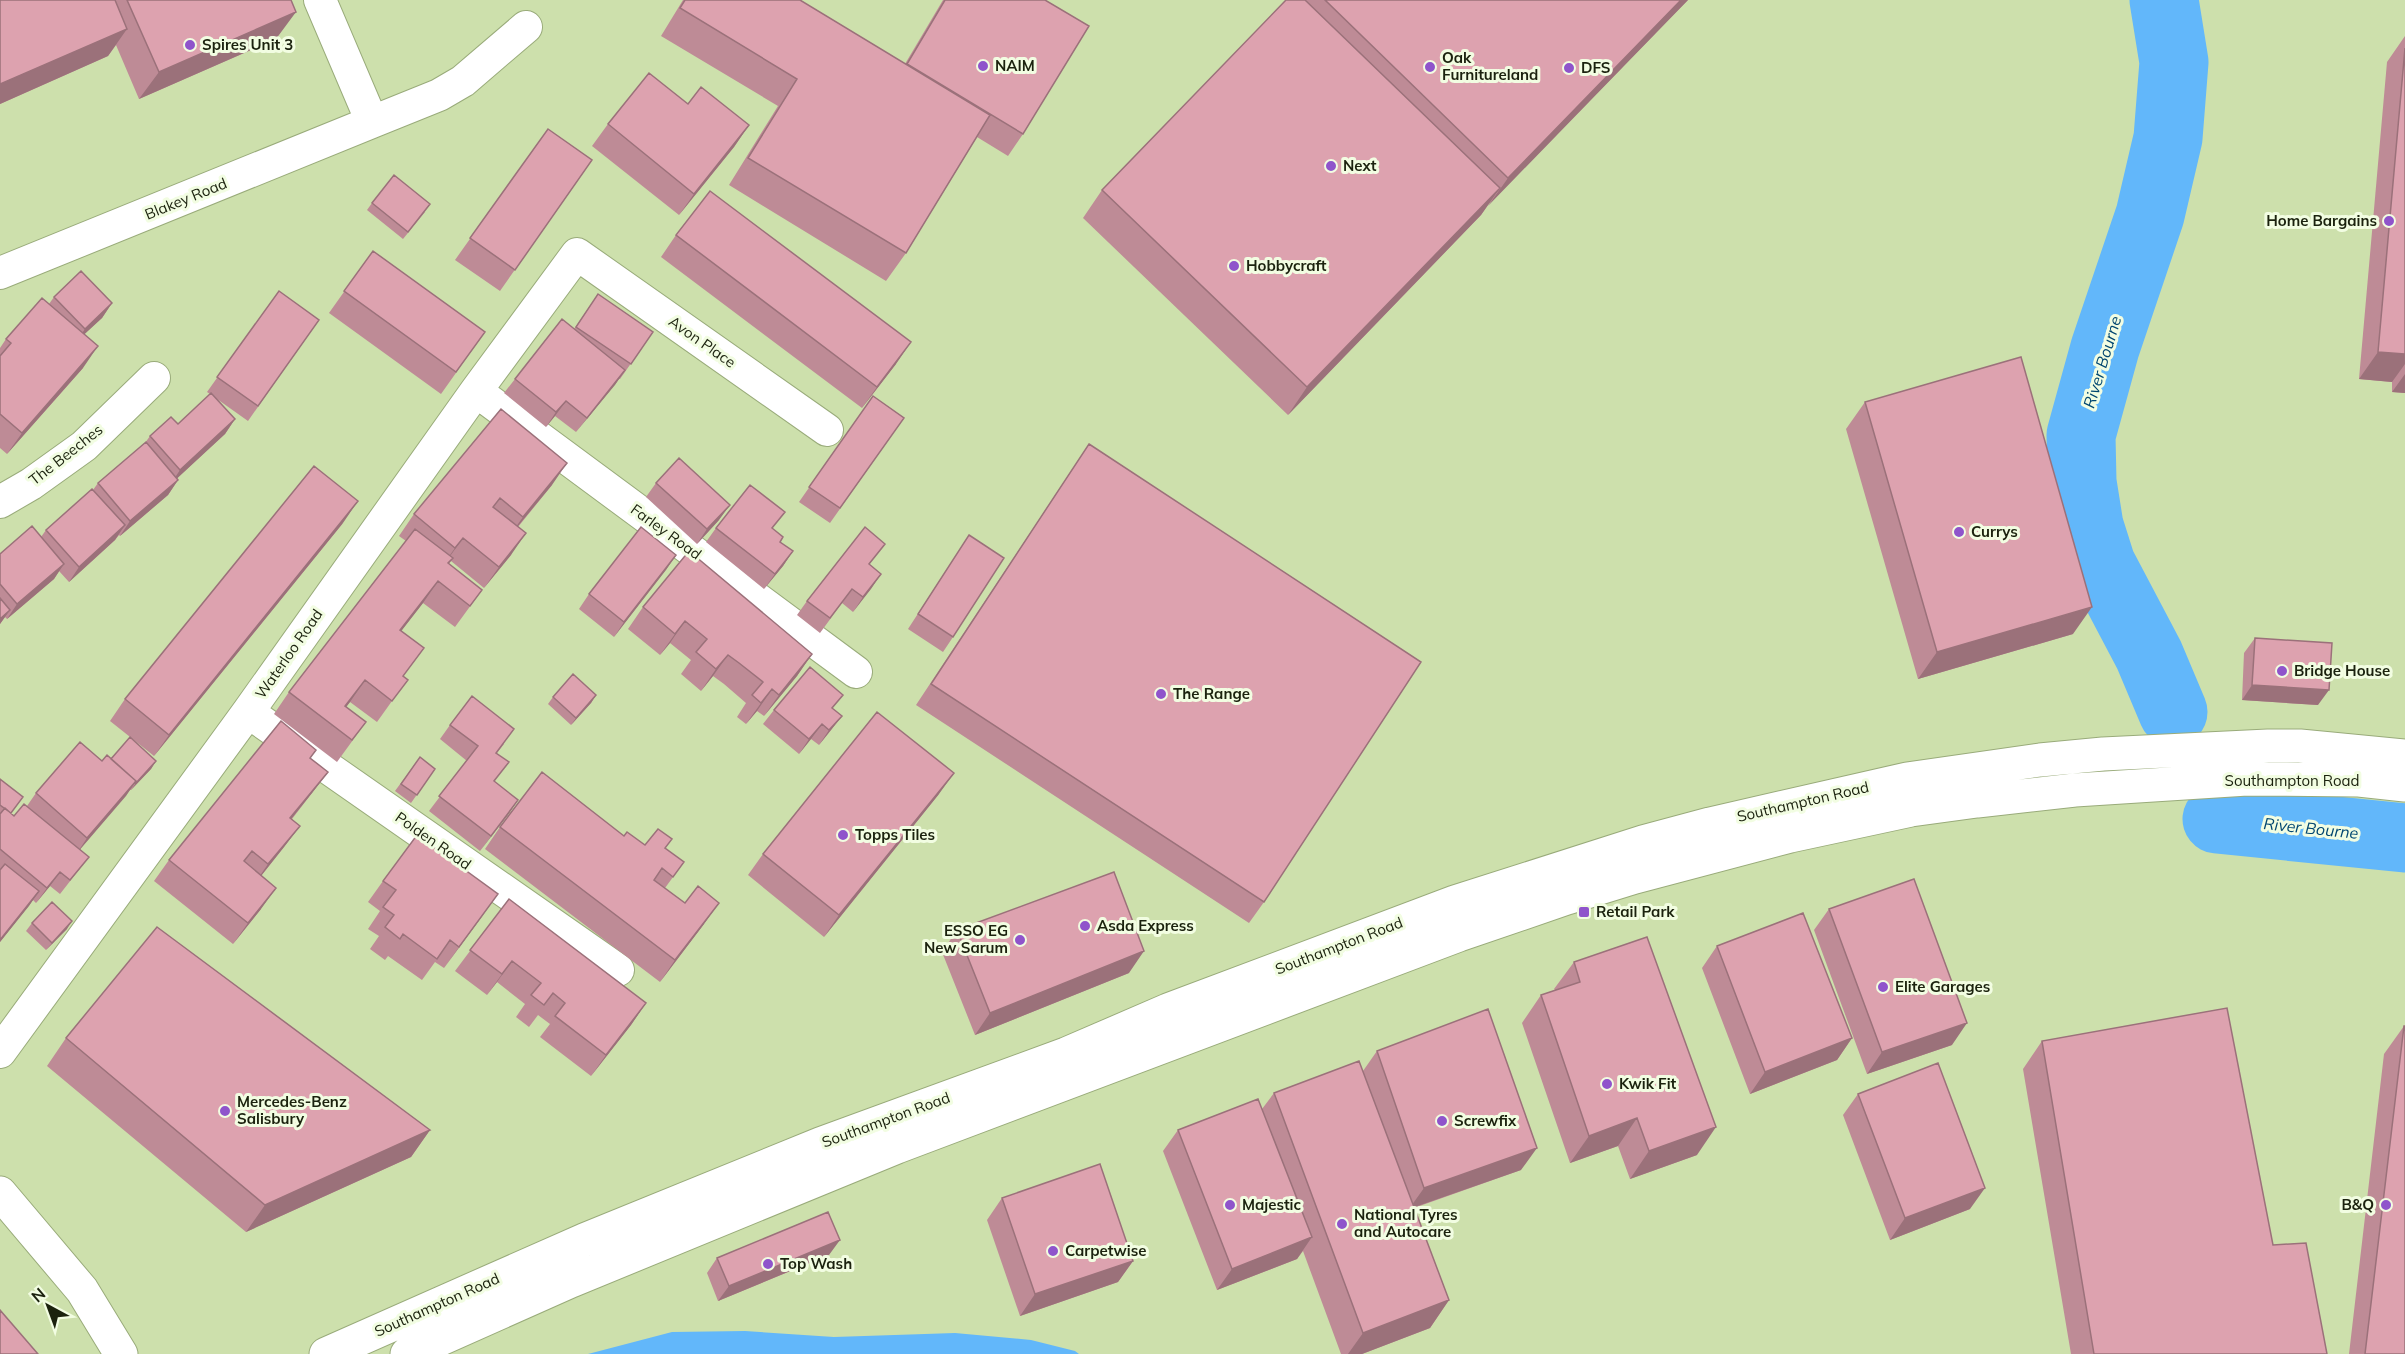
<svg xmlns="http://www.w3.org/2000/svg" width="2405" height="1354" font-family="Mulish,sans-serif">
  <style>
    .water { fill: #62b7fa }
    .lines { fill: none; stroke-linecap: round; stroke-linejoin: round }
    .river { stroke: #62b7fa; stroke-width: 69 }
    .minor-casing { stroke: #99ab7a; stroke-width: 34 }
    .tertiary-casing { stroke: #99ab7a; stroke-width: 35 }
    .trunk-casing { stroke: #99ab7a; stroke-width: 35 }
    .minor { stroke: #fff; stroke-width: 32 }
    .tertiary { stroke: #fff; stroke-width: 33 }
    .trunk { stroke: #fff; stroke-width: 33 }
    .wall { fill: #be8b96 }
    .shaded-wall { fill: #9b717a }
    .building { fill: #dda2af; stroke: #9b717a; stroke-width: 1.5 }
    .poi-dot { fill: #8f54cb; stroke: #f2fde2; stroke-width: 2 }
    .labels { text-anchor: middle; stroke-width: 6; stroke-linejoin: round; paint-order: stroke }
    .poi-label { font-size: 15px; font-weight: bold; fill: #1b220e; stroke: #f2fde2; text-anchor: start }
    .street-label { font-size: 15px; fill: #1b220e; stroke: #f2fde2 }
    .water-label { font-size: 16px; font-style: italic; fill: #004670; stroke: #f2fde2 }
  </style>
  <rect width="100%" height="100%" fill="#cde0ac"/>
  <!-- water -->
  <path class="water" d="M745 1331 834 1337 955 1333 1031 1340 1075 1351 1079 1354H588L672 1332Z"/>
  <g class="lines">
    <!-- river -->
    <path class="river" d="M2164 0 2174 62 2168 138 2150 215 2105 348 2081 435 2082 482 2089 526 2101 564 2149 655 2173 712
      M2217 819 2405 838"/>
    <!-- minor casing -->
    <g class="minor-casing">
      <path id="minor" d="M372 122 439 95 463 81 526 27
        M0 273 372 122 320 0
        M476 391 856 672
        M0 502 31 484 84 446 154 378
        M248 712 618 970
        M0 1052 248 712 476 391 577 254 827 430"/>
    </g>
    <!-- tertiary casing -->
    <g class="tertiary-casing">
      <path id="tertiary" d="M0 1193 82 1290 121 1354"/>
    </g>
    <!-- trunk casing -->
    <g class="trunk-casing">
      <path id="trunk" d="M326 1354 584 1240 820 1144 1066 1054 1168 1010 1455 902 1643 842 1710 824 1907 779 2040 760 2103 754 2268 746H2300L2405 756
        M407 1354 571 1281 897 1147 1459 935 1567 898 1635 877 1790 836 1911 810 1977 801 2075 790 2247 779 2359 780 2405 785"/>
    </g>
    <!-- minor -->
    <use href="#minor" class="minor"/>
    <!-- tertiary -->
    <use href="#tertiary" class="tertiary"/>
    <!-- trunk -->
    <use href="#trunk" class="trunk"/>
  </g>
  <!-- wall -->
  <path class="wall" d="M0 0H291L276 39 139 99 116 45 108 56 0 104Z
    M683 0H800L905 64 943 0H1045L1023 134 1008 156 977 137 906 253 886 281 729 185 778 106 661 36Z
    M1286 0H1688L1488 205 1481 215 1288 415 1083 218 1102 190Z
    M2405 36V393L2392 392V382L2359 379 2387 62Z
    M688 104 749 125 734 147 679 215 592 146 608 124Z
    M548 129 592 160 500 291 455 260Z
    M372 203 425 212 403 239 367 210Z
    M676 235 896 364 862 408 661 257Z
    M373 251 485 332 441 394 329 313Z
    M279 291 319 320 248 421 217 399 235 419 225 434 177 478 178 480 168 495 120 536 119 535 115 540 69 582 59 571 54 579 7 619 5 617 0 624V554L41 537 46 530 93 490 98 483 145 443 150 436 178 424 210 394 207 392Z
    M598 294 653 332 620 379H619L576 432 555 416 546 427 504 393 515 379 574 329Z
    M54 297 112 303 102 318 84 334 83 368 7 454 0 448V348L6 339 49 304Z
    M873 396 904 418 830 523 799 502Z
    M1865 402 2073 634 1918 679 1846 429Z
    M1089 444 1264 902 1249 923 916 705Z
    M656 483 719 520 697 544 646 497Z
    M552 485 518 527 511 555 484 588 451 561 449 564 482 590 455 627 423 603 401 631 404 677 392 701 377 722 350 702 346 707 366 722 337 762 274 714 289 692 406 541 399 536 414 514Z
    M343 523 154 756 110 721 125 699Z
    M716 528 773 529 780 542 793 551 783 566 764 589 706 542Z
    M969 535 953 637 943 652 908 629Z
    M676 555 614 637 579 609 589 594Z
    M870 565 881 574 853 612 842 603 820 633 797 615 807 601Z
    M643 607 812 654 797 676 764 716 757 711 746 724 737 717 746 703 724 684 713 676 701 691 681 674 691 660 670 643 660 655 628 629Z
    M2255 638 2318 705 2242 700 2244 653Z
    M596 695 591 703 571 725 548 704 553 697Z
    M834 709 842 716 831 730 819 745 811 739 799 754 763 724 774 710Z
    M450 725 504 744 497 753 495 782 518 800 480 851 429 811 467 761 440 739Z
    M316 750 310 758 328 772 312 793 292 819 300 826 284 847 261 876V909L233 944 154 881 169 860Z
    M420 757 435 769 411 803 395 791Z
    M111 759 156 761 151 769 131 790H130L80 849 89 857 78 871 60 894 50 886 36 903 33 900 0 942V779L11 813 14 816 27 806 36 793 102 761Z
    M939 794 824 937 748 875 763 854Z
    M500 827 624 836 645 845 665 848 684 862 665 888 704 924 660 982 485 849Z
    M383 881 483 915 444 968 435 962 422 980 388 956 385 960 370 949 379 936 368 929 380 911 368 902Z
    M509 899 646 1003 631 1025 591 1076 540 1037 550 1024 538 1015 529 1027 516 1017 525 1004 497 982 487 995 455 971Z
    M1829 909 1952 1045 1867 1074 1814 930Z
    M32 923 67 929 46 950 26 931Z
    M957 930 1129 973 975 1035 942 952Z
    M1717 946 1852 1038 1837 1060 1750 1094 1702 968Z
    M1574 962 1697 1155 1630 1179 1618 1146 1570 1163 1522 1023 1541 995 1555 990 1554 989Z
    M2404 1026 2405 1354H2349L2384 1054Z
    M66 1038 430 1130 411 1157 246 1232 47 1066Z
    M2042 1041 2273 1245 2327 1354H2071L2023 1069Z
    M1377 1051 1521 1170 1414 1208 1449 1300 1430 1328 1362 1354H1341L1303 1251 1297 1259 1217 1290 1163 1151 1178 1130 1262 1109 1274 1093 1363 1071Z
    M1858 1094 1970 1209 1890 1240 1843 1115Z
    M1002 1198 1133 1261 1118 1282 1020 1316 987 1220Z
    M829 1255 718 1301 707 1273 717 1258Z"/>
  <!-- shaded-wall -->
  <path class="shaded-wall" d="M1681 0H1688L1488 206 1508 178Z
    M296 12 276 39 139 99 159 72Z
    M127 29 108 56 0 104V84Z
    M749 125 734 147 679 215 694 194Z
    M1500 188 1481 215 1288 415 1307 387Z
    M112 303 102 318 75 343 85 329Z
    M911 342 896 364 862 408 877 387Z
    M98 346 83 368 7 454 22 433Z
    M2378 352 2405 354V364L2392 382 2359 379Z
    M625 370 615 385 576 432 587 418Z
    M2405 374V393L2392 392Z
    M566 401 555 416 546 427 556 412Z
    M235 419 225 434 170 485 180 470Z
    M567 463 552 485 508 538 523 517Z
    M178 480 168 495 120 536 130 521Z
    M358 501 343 523 154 756 169 735Z
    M730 505 719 520 697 544 707 529Z
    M125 525 115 540 69 582 79 567Z
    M526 533 511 555 484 588 499 567Z
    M463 538 448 559 440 569 455 548Z
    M793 551 783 566 764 589 775 574Z
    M676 555 666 570 614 637 624 622Z
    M64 564 54 579 7 619 17 604Z
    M881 574 871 589 853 612 863 597Z
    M438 581 423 603 385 652 400 630Z
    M2092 607 2073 634 1918 679 1937 652Z
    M10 610 0 624V619Z
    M685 621 670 643 660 655 675 634Z
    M812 654 797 676 764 716 779 695Z
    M728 655 713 676 701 691 716 669Z
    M365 680 350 702 330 728 345 706Z
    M2252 685 2329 690 2318 705 2242 700Z
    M772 689 757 711 746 724 761 703Z
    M596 695 591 703 571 725 576 718Z
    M842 716 831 730 819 745 829 730Z
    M822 724 811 739 799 754 809 739Z
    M156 761 151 769 131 790 136 783Z
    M328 772 312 793 275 839 290 818Z
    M954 773 939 794 824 937 839 915Z
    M136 781 126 796 77 853 87 838Z
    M518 800 508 815 480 851 491 836Z
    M300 826 284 847 253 886 268 864Z
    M60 872 50 886 36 903 47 888Z
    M276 888 261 909 233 944 248 923Z
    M39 891 29 906 0 942V940Z
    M498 894 483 915 444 968 459 947Z
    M719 903 704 924 660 982 675 960Z
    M72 921 67 929 46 950 52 943Z
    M1144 951 1129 973 975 1035 990 1013Z
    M512 961 497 982 487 995 502 974Z
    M646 1003 631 1025 591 1076 606 1055Z
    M1967 1023 1952 1045 1867 1074 1882 1052Z
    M1852 1038 1837 1060 1750 1094 1765 1072Z
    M1637 1118 1618 1146 1570 1163 1589 1136Z
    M1716 1127 1697 1155 1630 1179 1649 1151Z
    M430 1130 411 1157 246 1232 265 1205Z
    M1537 1148 1521 1170 1409 1209 1424 1188Z
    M1985 1188 1970 1209 1890 1240 1905 1218Z
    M1312 1237 1297 1259 1217 1290 1232 1269Z
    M840 1240 829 1255 718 1301 729 1286Z
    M1133 1261 1118 1282 1020 1316 1035 1294Z
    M1449 1300 1430 1328 1362 1354H1348L1363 1333Z"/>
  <!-- building -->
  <path class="building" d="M0 0H115L127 29 0 84Z
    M127 0H291L296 12 159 72Z
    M685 0H800L990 115 906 253 748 158 797 79 680 8Z
    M945 0H1045L1089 26 1023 134 907 64Z
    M1286 0H1305L1500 188 1307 387 1102 190Z
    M1325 0H1681L1508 178Z
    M2405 48V354L2378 352Z
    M649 73 688 104 701 87 749 125 694 194 608 124Z
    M548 129 592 160 515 270 470 238Z
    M394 175 430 204 408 232 372 203Z
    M710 191 911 342 877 387 676 235Z
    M373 251 485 332 456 372 344 291Z
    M81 271 112 303 85 329 54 297Z
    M279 291 319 320 258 406 217 377Z
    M598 294 653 332 631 364 576 327Z
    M42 298 98 346 22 433 0 414V356L11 343 6 339Z
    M562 319 625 370 587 418 566 401 556 412 515 379Z
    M2021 357 2092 607 1937 652 1865 402Z
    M211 393 235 419 180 470 150 436 171 417 178 424Z
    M873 396 904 418 840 508 809 487Z
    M501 409 567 463 523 517 500 498 493 507 526 533 499 567 463 538 455 548 414 514Z
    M146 442 178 480 130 521 98 483Z
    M1089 444 1421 662 1264 902 931 684Z
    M679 458 730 505 707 529 656 483Z
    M314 466 358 501 169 735 125 699Z
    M750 485 785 512 772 528 783 537 780 542 793 551 775 574 716 528Z
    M92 489 125 525 79 567 46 530Z
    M32 526 64 564 17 604 0 584V554Z
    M641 527 676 555 624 622 589 594Z
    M865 527 885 544 869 564 881 574 863 597 852 589 830 618 807 601Z
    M415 529 453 558 448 563 482 590 470 606 438 581 400 630 424 648 403 676 408 680 392 701 365 680 345 706 366 722 352 740 289 692Z
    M969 535 1004 558 953 637 918 614Z
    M689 551 812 654 779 695 772 689 761 703 752 695 763 682 739 663 728 655 716 669 696 652 707 639 685 621 675 634 643 607Z
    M0 598 10 610 0 619Z
    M2255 638 2332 643 2329 690 2252 685Z
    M810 667 843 695 832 708 842 716 829 730 822 724 809 739 774 710Z
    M573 674 596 695 576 718 553 697Z
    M472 696 514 729 496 753 509 762 494 781 518 800 491 836 439 796 478 746 450 725Z
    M877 712 954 773 839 915 763 854Z
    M281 721 316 750 310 758 328 772 290 818 300 826 268 864 252 851 244 861 276 888 248 923 169 860Z
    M130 737 156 761 136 783 135 782 136 781 111 759Z
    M80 742 102 761 107 755 136 781 87 838 36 793Z
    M420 757 435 769 417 795 401 784Z
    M542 772 624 836 627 832 645 845 658 829 672 839 665 848 684 862 673 877 662 868 654 880 685 903 698 886 719 903 675 960 500 827Z
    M0 779 23 797 11 813 0 805Z
    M24 804 89 857 70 880 60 872 47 888 0 849V814L5 808 14 816Z
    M417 835 498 894 459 947 450 940 437 959 403 934 400 939 385 927 394 915 383 907 396 890 383 881Z
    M5 864 39 891 0 940V870Z
    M1114 872 1144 951 990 1013 957 930Z
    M1914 879 1967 1023 1882 1052 1829 909Z
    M509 899 646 1003 606 1055 555 1016 565 1003 553 993 544 1005 531 995 541 983 512 961 502 974 470 950Z
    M52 902 72 921 52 943 32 923Z
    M1803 913 1852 1038 1765 1072 1717 946Z
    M157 927 430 1130 265 1205 66 1038Z
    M1647 937 1716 1127 1649 1151 1637 1118 1589 1136 1541 995 1580 982 1574 962Z
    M2227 1008 2273 1245 2306 1243 2327 1354H2094L2042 1041Z
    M1488 1009 1537 1148 1424 1188 1377 1051Z
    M2404 1026H2405V1354H2365Z
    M1359 1061 1449 1300 1363 1333 1274 1093Z
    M1938 1063 1985 1188 1905 1218 1858 1094Z
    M1258 1099 1312 1237 1232 1269 1178 1130Z
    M1100 1164 1133 1261 1035 1294 1002 1198Z
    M828 1212 840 1240 729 1286 717 1258Z
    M0 1310 38 1354H0Z"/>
  <!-- markers -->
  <g class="poi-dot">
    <circle cx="190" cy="45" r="6"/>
    <circle cx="983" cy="66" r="6"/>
    <circle cx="1430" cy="67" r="6"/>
    <circle cx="1569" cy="68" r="6"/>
    <circle cx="1331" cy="166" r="6"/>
    <circle cx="2389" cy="221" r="6"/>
    <circle cx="1234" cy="266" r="6"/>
    <circle cx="1959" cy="532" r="6"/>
    <circle cx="2282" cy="671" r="6"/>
    <circle cx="1161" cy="694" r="6"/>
    <circle cx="843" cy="835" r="6"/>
    <rect x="1578" y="906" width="12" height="12" rx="3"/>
    <circle cx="1085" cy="926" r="6"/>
    <circle cx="1020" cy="940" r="6"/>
    <circle cx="1883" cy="987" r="6"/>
    <circle cx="1607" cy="1084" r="6"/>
    <circle cx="225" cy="1111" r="6"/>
    <circle cx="1442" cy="1121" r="6"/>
    <circle cx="1230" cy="1205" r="6"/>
    <circle cx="2386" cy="1205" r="6"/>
    <circle cx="1342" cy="1224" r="6"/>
    <circle cx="1053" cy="1251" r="6"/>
    <circle cx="768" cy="1264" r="6"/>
  </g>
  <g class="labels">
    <!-- poi labels -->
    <g class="poi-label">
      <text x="202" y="50">Spires Unit 3</text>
      <text x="1442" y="63">Oak<tspan x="1442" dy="17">Furnitureland</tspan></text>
      <text x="995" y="71">NAIM</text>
      <text x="1581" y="73">DFS</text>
      <text x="1343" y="171">Next</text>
      <text x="2377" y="226" text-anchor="end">Home Bargains</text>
      <text x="1246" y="271">Hobbycraft</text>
      <text x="1971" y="537">Currys</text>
      <text x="2294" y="676">Bridge House</text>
      <text x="1173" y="699">The Range</text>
      <text x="855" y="840">Topps Tiles</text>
      <text x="1596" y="917">Retail Park</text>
      <text x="1097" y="931">Asda Express</text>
      <text x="1008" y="936" text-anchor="end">ESSO EG<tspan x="1008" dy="17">New Sarum</tspan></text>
      <text x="1895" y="992">Elite Garages</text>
      <text x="1619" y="1089">Kwik Fit</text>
      <text x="237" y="1107">Mercedes-Benz<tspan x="237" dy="17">Salisbury</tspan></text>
      <text x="1454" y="1126">Screwfix</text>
      <text x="1242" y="1210">Majestic</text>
      <text x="2374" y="1210" text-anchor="end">B&amp;Q</text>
      <text x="1354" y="1220">National Tyres<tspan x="1354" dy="17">and Autocare</tspan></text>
      <text x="1065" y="1256">Carpetwise</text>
      <text x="780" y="1269">Top Wash</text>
    </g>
    <!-- street labels -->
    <g class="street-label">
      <text transform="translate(186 199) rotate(-22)" y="5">Blakey Road</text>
      <text transform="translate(702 342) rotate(35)" y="5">Avon Place</text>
      <text transform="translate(66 455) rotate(-38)" y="5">The Beeches</text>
      <text transform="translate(666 532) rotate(36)" y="5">Farley Road</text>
      <text transform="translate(289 654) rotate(-55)" y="5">Waterloo Road</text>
      <text x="2292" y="786">Southampton Road</text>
      <text transform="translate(1803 802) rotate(-13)" y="5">Southampton Road</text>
      <text transform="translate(433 841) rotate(35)" y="5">Polden Road</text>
      <text transform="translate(1339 946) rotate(-21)" y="5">Southampton Road</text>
      <text transform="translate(886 1120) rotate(-20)" y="5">Southampton Road</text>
      <text transform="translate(437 1305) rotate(-24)" y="5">Southampton Road</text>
    </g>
    <!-- water labels -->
    <g class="water-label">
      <text transform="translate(2102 362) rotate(-73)" y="6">River Bourne</text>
      <text transform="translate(2311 828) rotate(6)" y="6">River Bourne</text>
    </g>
  </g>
  <!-- north arrow -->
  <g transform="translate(48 1306) rotate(319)" stroke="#f2fde2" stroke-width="4.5" paint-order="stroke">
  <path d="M0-4.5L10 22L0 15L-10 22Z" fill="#1b220e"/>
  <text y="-9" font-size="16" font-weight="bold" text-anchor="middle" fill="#1b220e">N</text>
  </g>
</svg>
